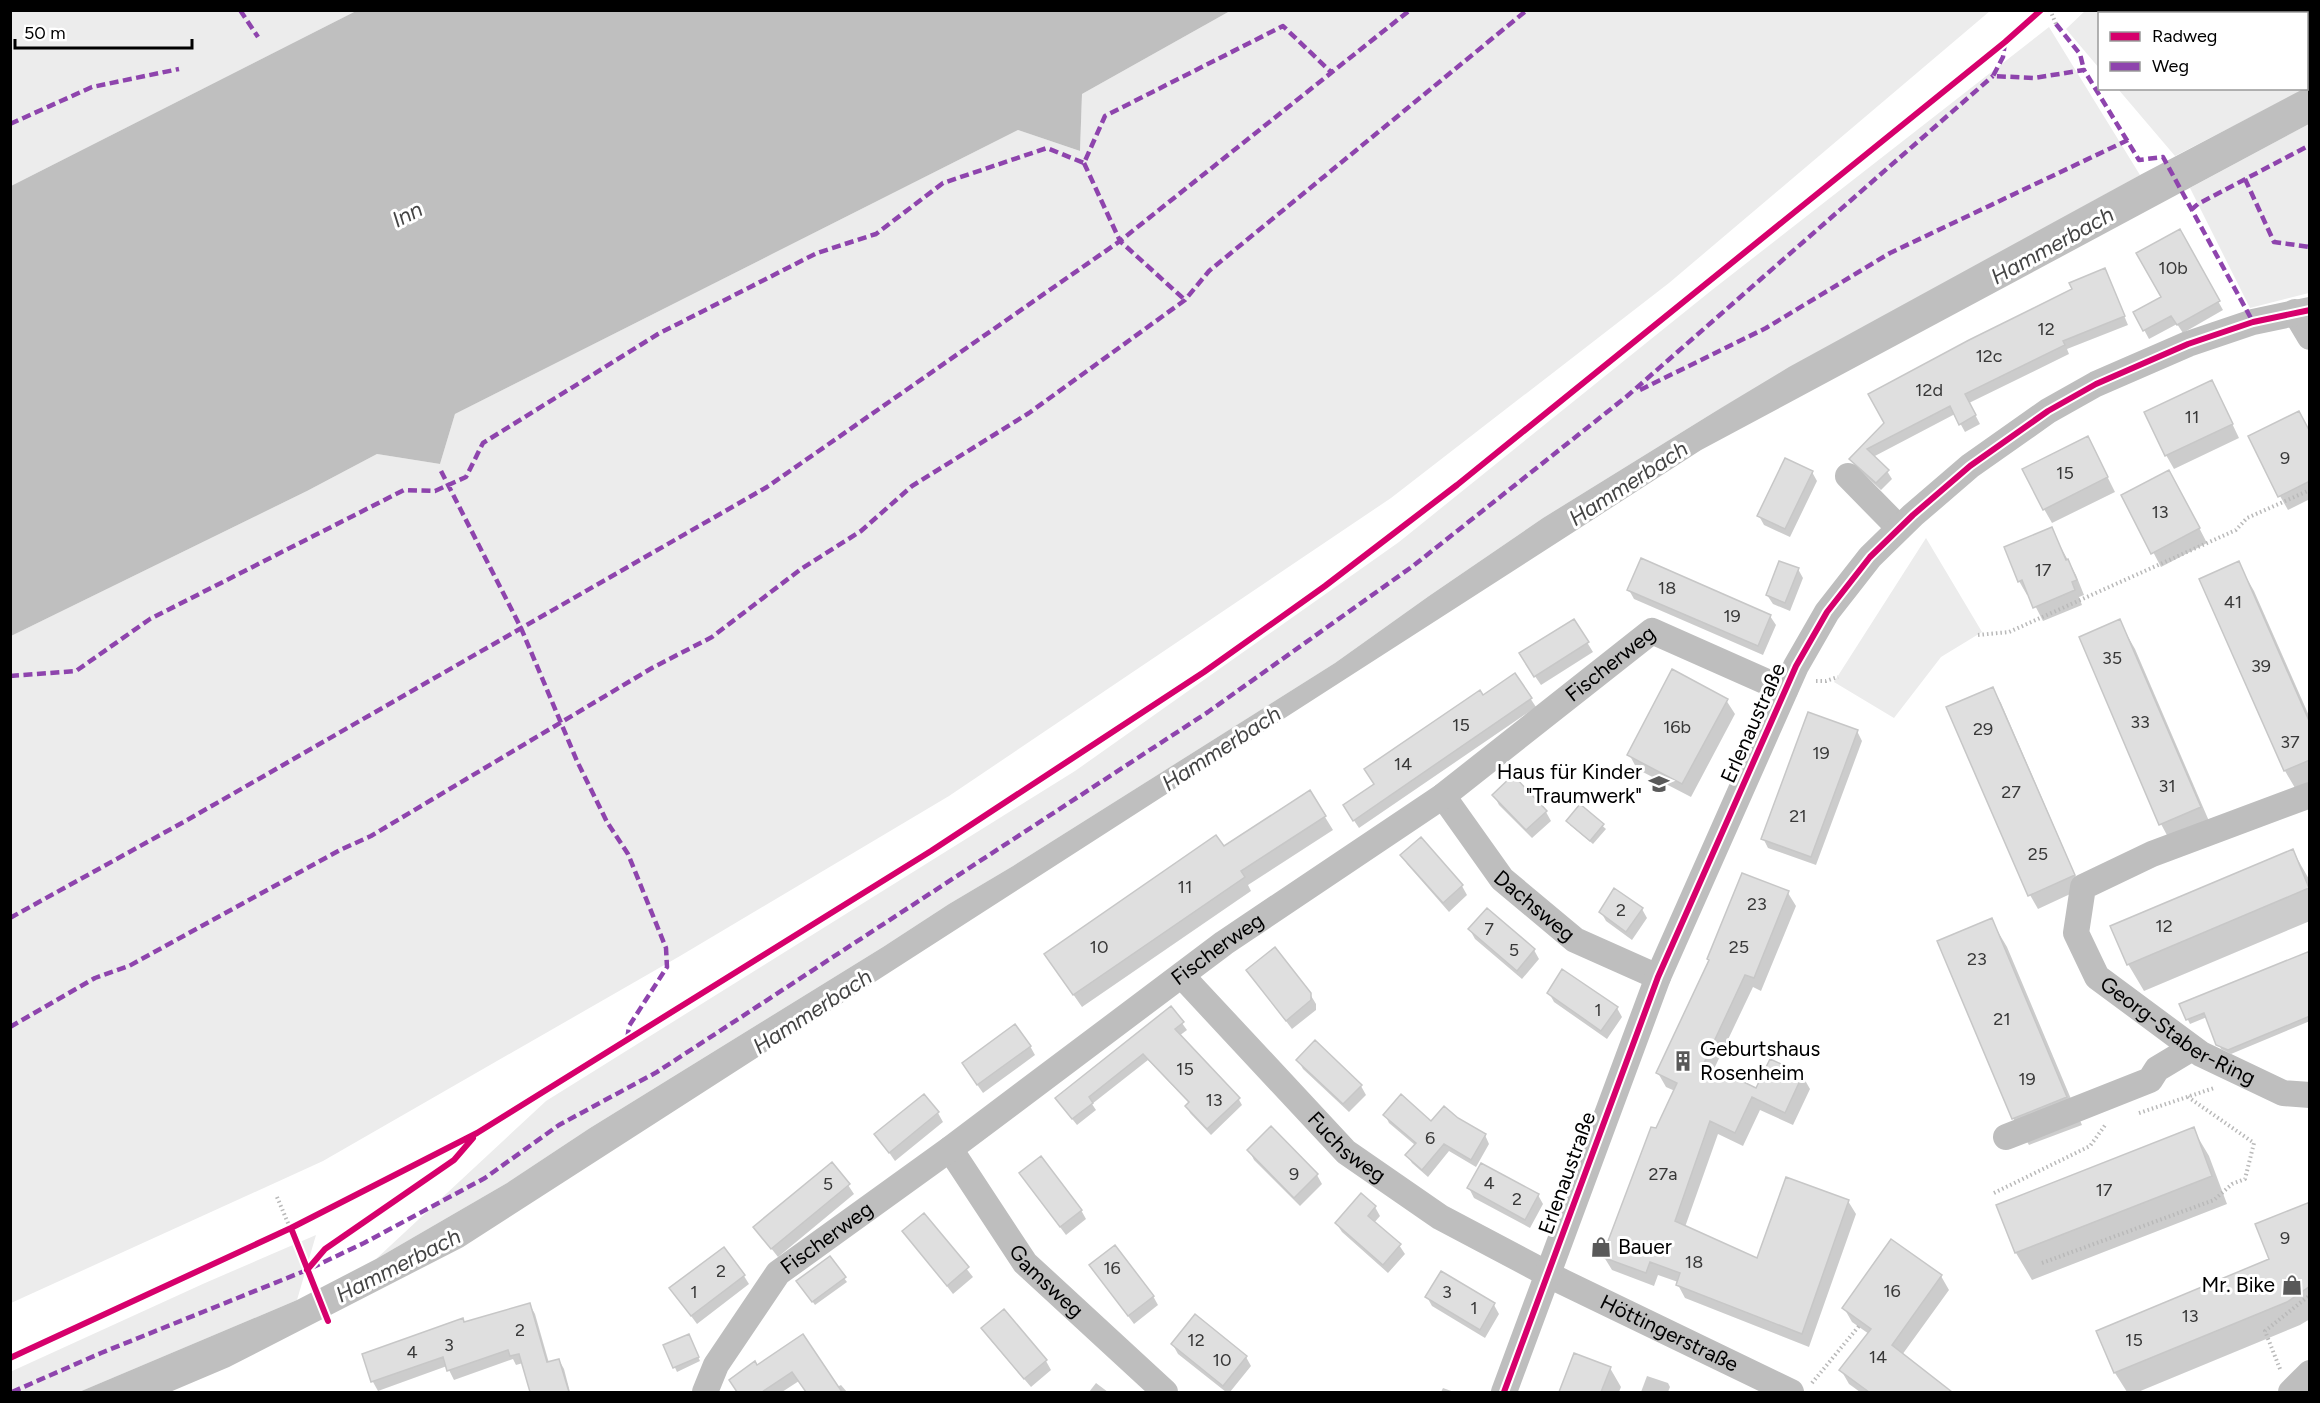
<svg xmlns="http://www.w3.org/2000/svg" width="2320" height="1403" font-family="Figtree,sans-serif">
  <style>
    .green { fill: #ececec }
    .water { fill: #bfbfbf }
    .shadow { fill: #0003 }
    .building { fill: #dfdfdf; stroke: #c7c7c7; stroke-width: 1.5 }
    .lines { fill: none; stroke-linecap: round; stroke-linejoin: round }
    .path { stroke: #b9b9b9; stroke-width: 4; stroke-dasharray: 1.5 3; stroke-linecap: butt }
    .minor { stroke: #bebebe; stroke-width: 26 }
    .quiet { stroke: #8e44ad; stroke-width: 4.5; stroke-dasharray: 9 4.5; stroke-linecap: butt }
    .cycleway-casing { stroke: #fff; stroke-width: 10 }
    .cycleway { stroke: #d6006c; stroke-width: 6 }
    .labels { text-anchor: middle; stroke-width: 6; stroke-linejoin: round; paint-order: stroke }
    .number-label { font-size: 18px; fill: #383838 }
    .street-label { font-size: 21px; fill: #000; stroke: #fff }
    .poi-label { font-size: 21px; fill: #000; stroke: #fff; text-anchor: end }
    .water-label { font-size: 22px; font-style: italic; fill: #444; stroke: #fff }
  </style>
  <rect width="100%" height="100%" fill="#fff"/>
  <!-- green -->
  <path class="green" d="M2086 10H2203L2204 13 2100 14 2099 68 2066 29Z
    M11 11H356L11 186Z
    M1230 11H1990L1669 283 1391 498 949 796 680 956 323 1161 11 1303V636L307 491 377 454 440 464 455 414 1018 130 1080 151 1082 94Z
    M2049 27 2140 175 1716 411 1543 518 1429 596 1335 663 1013 866 949 904 883 947 590 1128 507 1183 376 1259 546 1101 1075 771 1399 542 1712 290Z
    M2118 89H2305L2175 156Z
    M2309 124V293L2250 308 2190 188Z
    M1926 538 1982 632 1941 657 1894 718 1834 682Z
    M316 1235 297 1300 79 1392H11L10 1372 205 1283Z"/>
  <!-- water -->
  <path class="water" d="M356 11V10L1230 11 1082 94 1080 151 1018 130 455 414 440 464 377 454 307 491 11 636V186Z
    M2309 86V124L1701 450 463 1247 229 1367 170 1392H79L297 1300 376 1259 507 1183 590 1128 883 947 949 904 1013 866 1335 663 1429 596 1543 518 1716 411 1789 367 2140 175Z"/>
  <!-- shadow -->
  <path class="shadow" d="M2262 10H2310V52L2306 53V14H2258Z
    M2179 231 2223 310 2183 333 2177 324 2149 339 2135 313 2163 298Z
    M2105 270 2128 325 2067 349 2069 354 1969 403 1980 424 1965 432 1955 414 1873 457 1887 471 1892 479 1881 490 1856 467 1851 459 2074 290Z
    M2219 396 2239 438 2174 469 2166 455Z
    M2310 433V499L2288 510 2280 496Z
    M2095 452 2115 492 2052 523 2044 509Z
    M1812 472 1817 481 1790 537 1764 525 1759 516Z
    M2177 485 2207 543 2161 567 2123 495Z
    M2051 529 2076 575 2084 595 2079 597 2082 605 2043 621 2029 594 2027 595 2019 581Z
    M2238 563 2254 591 2310 718V794L2301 798 2285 771 2201 579Z
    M1798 569 1803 578 1790 611 1773 604 1767 595Z
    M1629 590 1770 616 1776 625 1763 655 1634 599Z
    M1574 621 1593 652 1541 685 1526 663Z
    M2119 621 2135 649 2215 835 2176 852 2161 824 2081 638Z
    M1515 675 1536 707 1359 828 1349 813 1376 784 1483 697Z
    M1993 689 2001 703 2081 889 2038 909 2030 895Z
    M1726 700 1735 714 1691 797 1637 769 1629 754Z
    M1857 731 1862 741 1816 865 1768 848 1763 838Z
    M1494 795 1546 812 1551 821 1532 838 1499 805Z
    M1580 806 1606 829 1593 844 1570 825Z
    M1325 817 1333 830 1248 885 1251 891 1082 1007 1054 967 1224 849Z
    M1421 839 1462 886 1467 895 1449 912 1407 864 1402 855Z
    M2293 851 2310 881V921L2144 991 2128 964Z
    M1788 893 1796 906 1761 991 1753 987 1714 1069 1757 1090 1802 1075 1810 1089 1793 1125 1760 1110 1743 1146 1718 1134 1685 1227 1758 1260 1848 1201 1856 1214 1809 1347 1685 1298 1678 1285V1282L1658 1275 1654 1286 1612 1270 1604 1257 1675 1091 1666 1087 1658 1073Z
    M1642 909 1647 918 1632 940 1606 921 1601 912Z
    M1487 910 1534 950 1539 959 1522 979 1475 939 1470 930Z
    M1991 920 2007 947 2082 1125 2029 1145 2013 1118Z
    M2310 952V1021L2231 1054 2221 1049 2207 1017 2190 1024 2188 1020 2181 1004Z
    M1248 971 1310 994 1316 1004V1010L1292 1029Z
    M1549 993 1617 1008 1622 1017 1607 1039 1554 1002Z
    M1171 1008 1187 1030 1179 1036 1238 1098 1242 1105 1211 1135 1190 1113 1187 1106 1190 1104 1148 1060 1092 1104 1096 1110 1077 1125 1061 1105Z
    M1030 1046 1035 1055 983 1093 969 1073Z
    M1298 1060 1361 1086 1366 1095 1349 1112 1303 1069Z
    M938 1113 943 1122 895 1161 876 1134Z
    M1385 1115 1431 1123 1457 1119 1485 1135 1489 1144 1476 1167 1449 1151 1428 1177 1412 1163 1407 1155 1415 1145 1389 1123Z
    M2193 1129 2209 1156 2227 1204 2032 1280 2016 1253 1998 1206Z
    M1249 1150 1317 1175 1322 1184 1300 1206 1254 1160Z
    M1027 1183 1081 1210 1086 1219 1066 1235Z
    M848 1185 854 1194 778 1257 755 1228Z
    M1469 1188 1538 1195 1543 1204 1530 1228 1474 1198Z
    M2310 1203V1319L2300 1325 2138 1392H2127L2115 1373 2098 1331 2271 1260Z
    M1375 1207 1380 1216 1374 1223 1399 1245 1405 1254 1388 1273 1342 1232 1336 1223Z
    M924 1215 973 1277 953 1294 904 1231Z
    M1091 1266 1153 1296 1158 1305 1134 1324Z
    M1441 1273 1494 1305 1499 1314 1485 1338 1432 1306 1427 1297Z
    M744 1276 749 1284 697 1324 671 1289Z
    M1941 1276 1949 1290 1902 1355 1944 1388 1947 1392H1860L1849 1384 1841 1370 1869 1334 1852 1322 1844 1308Z
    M844 1278 847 1282 815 1305 801 1286Z
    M530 1305 535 1314 549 1363 559 1360 564 1369 570 1392H532L523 1363 516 1365 513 1359 454 1380 447 1366 378 1391 373 1382 363 1355Z
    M983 1328 1046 1361 1051 1370 1031 1387 988 1337Z
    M802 1336 837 1387 841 1385 847 1392H807L799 1381 782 1392H738L731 1380 757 1367Z
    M691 1340 700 1361 677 1372 665 1346Z
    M1173 1345 1246 1357 1251 1366 1230 1392H1226L1178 1354Z
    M1575 1354 1610 1368 1621 1387 1619 1392H1560Z
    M1647 1376 1668 1383 1670 1387 1668 1392H1641Z
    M1096 1383 1108 1392H1089Z
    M1443 1388 1454 1392H1441Z"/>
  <!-- building -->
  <path class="building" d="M2180 229 2220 301 2177 325 2171 316 2143 331 2133 312 2161 297 2136 253Z
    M2105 268 2125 316 2063 341 2065 345 1965 394 1976 415 1959 425 1950 406 1867 449 1889 470 1876 483 1849 459 1884 423 1868 394 1969 340 2072 289 2069 283Z
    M2212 380 2233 424 2165 456 2144 412Z
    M2299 411 2310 432V481L2278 497 2248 436Z
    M2088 436 2108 477 2043 510 2022 469Z
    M1785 458 1813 471 1785 529 1757 516Z
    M2169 470 2200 528 2151 554 2121 495Z
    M2052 527 2066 560 2068 559 2077 580 2072 582 2075 590 2033 608 2022 580 2018 582 2004 547Z
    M1641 558 1771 615 1758 646 1627 590Z
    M1779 561 1799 568 1785 603 1766 595Z
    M2239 561 2310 723V760L2284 771 2199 579Z
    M1574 619 1589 642 1534 677 1519 653Z
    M2120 619 2201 807 2159 825 2079 637Z
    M1672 669 1728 699 1682 784 1627 755Z
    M1515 673 1532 698 1353 821 1343 805 1374 784 1364 769 1480 690 1483 695Z
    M1993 687 2075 875 2028 896 1946 707Z
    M1808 712 1858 730 1811 857 1761 839Z
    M1513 775 1547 811 1526 830 1492 795Z
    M1310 790 1326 816 1241 871 1245 877 1073 995 1044 954 1216 835 1224 846Z
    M1580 804 1604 824 1590 841 1566 821Z
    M1421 837 1463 885 1443 903 1400 855Z
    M2293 849 2309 888 2127 965 2110 926Z
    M1742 873 1789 891 1754 978 1745 975 1704 1063 1756 1088 1770 1059 1803 1074 1785 1113 1752 1097 1735 1133 1710 1121 1675 1221 1757 1258 1786 1177 1849 1200 1802 1334 1676 1285 1680 1273 1650 1262 1646 1273 1602 1257 1651 1127 1656 1128 1677 1083 1656 1073 1709 960 1707 959Z
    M1614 888 1643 908 1626 932 1599 912Z
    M1487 908 1535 949 1517 971 1468 929Z
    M1992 918 2067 1097 2012 1119 1937 941Z
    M1275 947 1311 993V1000L1286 1021 1246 970Z
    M2310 951V1016L2228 1050 2216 1045 2204 1013 2186 1020 2179 1004Z
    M1562 969 1618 1007 1601 1031 1547 993Z
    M1171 1006 1184 1022 1175 1029 1240 1098 1207 1129 1185 1106 1189 1102 1143 1054 1089 1097 1093 1103 1072 1119 1055 1098Z
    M1015 1024 1031 1046 977 1085 962 1063Z
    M1315 1040 1362 1085 1343 1104 1296 1060Z
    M924 1094 939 1112 889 1153 874 1134Z
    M1401 1094 1431 1121 1444 1106 1458 1118 1486 1134 1471 1160 1444 1144 1422 1170 1405 1155 1416 1143 1383 1115Z
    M1271 1126 1318 1174 1294 1198 1247 1150Z
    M2194 1127 2212 1176 2015 1253 1996 1205Z
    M1041 1156 1082 1210 1060 1227 1019 1173Z
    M832 1162 850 1184 771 1249 753 1227Z
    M1481 1163 1539 1194 1525 1220 1467 1188Z
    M1361 1193 1376 1206 1368 1216 1401 1244 1383 1265 1335 1223Z
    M2310 1202V1286L2287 1302 2114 1373 2096 1331 2269 1259 2255 1224Z
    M924 1213 969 1267 947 1286 902 1231Z
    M1891 1239 1942 1275 1892 1345 1952 1392H1869L1839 1370 1871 1329 1842 1308Z
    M1115 1245 1154 1296 1128 1316 1089 1265Z
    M724 1247 745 1275 691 1316 669 1288Z
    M830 1256 846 1277 812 1302 796 1281Z
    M1441 1271 1495 1303 1480 1330 1425 1297Z
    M530 1303 547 1362 559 1359 569 1392H530L519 1354 510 1356 508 1350 447 1371 443 1357 371 1382 362 1354 463 1318 464 1322Z
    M1004 1309 1047 1360 1024 1379 981 1328Z
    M1195 1314 1247 1356 1223 1386 1171 1344Z
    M689 1334 699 1357 673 1368 663 1345Z
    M803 1334 842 1392H806L792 1372 762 1392H737L729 1380 755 1361 757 1365Z
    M1574 1353 1611 1367 1601 1392H1559Z"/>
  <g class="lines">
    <!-- path -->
    <path class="path" d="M2050 10 2056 24
      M1978 635 2009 632 2236 530 2247 518 2310 490
      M1816 681H1826L1838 677
      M2139 1113 2214 1088
      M1994 1193 2090 1146 2106 1124
      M277 1197 304 1261
      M2042 1263 2214 1200 2232 1184 2245 1179 2254 1143 2188 1097
      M2280 1369 2265 1331 2310 1295
      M1812 1383 1859 1326"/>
    <!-- minor -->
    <g class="minor">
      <path d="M2295 312 2310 337"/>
      <path d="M1848 476 1899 528"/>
      <path id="s1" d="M2310 795 2152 854 2083 887 2076 933 2097 977 2201 1054 2283 1093 2310 1095"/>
      <path id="s2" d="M1443 796 1502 879 1575 940 1658 977"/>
      <path id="s3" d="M1182 976 1346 1152 1440 1217 1561 1281 1791 1392"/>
      <path d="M2006 1137 2150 1080 2157 1069 2192 1048"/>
      <path id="s4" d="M950 1149 1025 1263 1165 1392"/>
      <path id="s5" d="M705 1392 716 1365 778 1273 950 1149 1224 943 1443 796 1652 631 1785 690"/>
      <path d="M1504 1392 1658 977 1796 666 1827 612 1870 557 1913 515 1970 466 2048 411 2096 384 2188 344 2253 322 2310 310"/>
      <path d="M2291 1392 2310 1373"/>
    </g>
    <!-- quiet -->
    <path class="quiet" d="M240 10 258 37
      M2056 24 2080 54 2084 70
      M2005 42 2003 57 1993 76 2034 78 2084 70 2139 160 2163 157 2253 322
      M10 124 92 87 179 69
      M1084 163 1120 241 1185 300
      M2245 179 2274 242 2310 247
      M2191 210 2198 204 2310 145
      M1640 390 1766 328 1890 253 2128 140
      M441 471 521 628 577 761 607 822 628 854 666 948 667 967 629 1026 627 1041
      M10 676 76 671 150 619 404 490 435 491 466 477 483 443 658 334 817 253 876 234 943 183 1047 148 1084 163 1105 116 1283 26 1332 73
      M10 918 189 819 767 487 1120 241 1410 10
      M10 1027 95 978 129 966 340 850 371 836 652 668 712 637 801 569 861 531 912 486 1029 413 1185 300 1209 271 1527 10
      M12 1392 101 1353 307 1270 364 1243 485 1178 559 1125 657 1072 1208 712 1413 566 1626 397 1993 76"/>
    <!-- cycleway casing -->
    <g class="cycleway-casing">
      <path id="cycleway" d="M291 1228 328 1321
        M307 1270 325 1249 454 1160 473 1138
        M10 1358 291 1228 477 1133 931 851 1204 672 1325 586 1457 485 2005 42 2041 10
        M1504 1392 1658 977 1796 666 1827 612 1870 557 1913 515 1970 466 2048 411 2096 384 2188 344 2253 322 2310 310"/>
    </g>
    <!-- cycleway -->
    <use href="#cycleway" class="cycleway"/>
  </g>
  <!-- icons -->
  <defs>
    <g id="school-bare" transform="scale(1.62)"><path d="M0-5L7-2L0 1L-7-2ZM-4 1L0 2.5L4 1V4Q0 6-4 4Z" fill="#595959" stroke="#fff" stroke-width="2.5" paint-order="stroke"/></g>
    <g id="building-bare" transform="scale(1.62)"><path d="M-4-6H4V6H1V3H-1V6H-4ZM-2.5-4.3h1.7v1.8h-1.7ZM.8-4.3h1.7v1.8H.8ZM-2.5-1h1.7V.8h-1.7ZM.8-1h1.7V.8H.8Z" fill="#595959" stroke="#fff" stroke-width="2.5" paint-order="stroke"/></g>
    <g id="shop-bare" transform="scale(1.62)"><path d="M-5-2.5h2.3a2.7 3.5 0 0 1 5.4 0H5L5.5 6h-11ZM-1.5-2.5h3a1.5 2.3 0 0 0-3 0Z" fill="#595959" stroke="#fff" stroke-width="2.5" paint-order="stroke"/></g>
  </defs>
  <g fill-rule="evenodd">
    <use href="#school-bare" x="1659" y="784"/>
    <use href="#building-bare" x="1683" y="1061"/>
    <use href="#shop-bare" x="1601" y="1247"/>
    <use href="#shop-bare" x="2292" y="1285"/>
  </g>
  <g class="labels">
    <!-- number labels -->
    <g class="number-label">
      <text x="2173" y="274">10b</text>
      <text x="2046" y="335">12</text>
      <text x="1989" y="362">12c</text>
      <text x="1929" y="396">12d</text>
      <text x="2192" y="423">11</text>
      <text x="2285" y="464">9</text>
      <text x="2065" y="479">15</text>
      <text x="2160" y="518">13</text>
      <text x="2043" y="576">17</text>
      <text x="1667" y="594">18</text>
      <text x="2233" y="608">41</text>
      <text x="1732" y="622">19</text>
      <text x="2112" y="664">35</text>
      <text x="2261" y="672">39</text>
      <text x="2140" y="728">33</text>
      <text x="1461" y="731">15</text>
      <text x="1677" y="733">16b</text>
      <text x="1983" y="735">29</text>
      <text x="2290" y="748">37</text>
      <text x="1821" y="759">19</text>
      <text x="1403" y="770">14</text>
      <text x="2167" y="792">31</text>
      <text x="2011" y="798">27</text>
      <text x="1798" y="822">21</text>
      <text x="2038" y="860">25</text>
      <text x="1185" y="893">11</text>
      <text x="1757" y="910">23</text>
      <text x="1621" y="916">2</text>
      <text x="2164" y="932">12</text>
      <text x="1489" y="935">7</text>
      <text x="1099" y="953">10</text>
      <text x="1739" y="953">25</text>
      <text x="1514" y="956">5</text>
      <text x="1977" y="965">23</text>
      <text x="1598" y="1016">1</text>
      <text x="2002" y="1025">21</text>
      <text x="1185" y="1075">15</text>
      <text x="2027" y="1085">19</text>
      <text x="1214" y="1106">13</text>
      <text x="1430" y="1144">6</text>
      <text x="1294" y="1180">9</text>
      <text x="1663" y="1180">27a</text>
      <text x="1489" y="1189">4</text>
      <text x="828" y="1190">5</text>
      <text x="2104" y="1196">17</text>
      <text x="1517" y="1205">2</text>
      <text x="2285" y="1244">9</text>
      <text x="1694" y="1268">18</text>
      <text x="1112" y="1274">16</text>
      <text x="721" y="1277">2</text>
      <text x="1892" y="1297">16</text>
      <text x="694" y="1298">1</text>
      <text x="1447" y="1298">3</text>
      <text x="1474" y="1314">1</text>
      <text x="2190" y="1322">13</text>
      <text x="520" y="1336">2</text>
      <text x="1196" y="1346">12</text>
      <text x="2134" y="1346">15</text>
      <text x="449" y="1351">3</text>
      <text x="412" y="1358">4</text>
      <text x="1878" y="1363">14</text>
      <text x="1222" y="1366">10</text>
    </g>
    <!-- street labels -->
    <g class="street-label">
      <text dy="7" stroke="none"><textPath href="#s5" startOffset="1172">Fischerweg</textPath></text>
      <text transform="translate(1753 723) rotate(-66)" y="7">Erlenaustraße</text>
      <text dy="7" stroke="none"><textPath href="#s2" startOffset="144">Dachsweg</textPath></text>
      <text dy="7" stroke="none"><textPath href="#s5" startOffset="686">Fischerweg</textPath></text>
      <text dy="7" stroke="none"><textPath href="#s1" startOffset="438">Georg-Staber-Ring</textPath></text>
      <text dy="7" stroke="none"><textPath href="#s3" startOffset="238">Fuchsweg</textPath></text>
      <text transform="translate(1567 1173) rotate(-70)" y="7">Erlenaustraße</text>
      <text dy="7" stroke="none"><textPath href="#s5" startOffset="200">Fischerweg</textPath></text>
      <text dy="7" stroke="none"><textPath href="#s4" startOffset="164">Gamsweg</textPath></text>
      <text dy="7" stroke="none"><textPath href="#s3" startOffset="612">Höttingerstraße</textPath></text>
    </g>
    <!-- poi labels -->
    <g class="poi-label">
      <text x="1642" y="779">Haus für Kinder<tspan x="1642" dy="24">"Traumwerk"</tspan></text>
      <text x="1700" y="1056" text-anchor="start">Geburtshaus<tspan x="1700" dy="24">Rosenheim</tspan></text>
      <text x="1618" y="1254" text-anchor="start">Bauer</text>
      <text x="2275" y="1292">Mr. Bike</text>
    </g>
    <!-- water labels -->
    <g class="water-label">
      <text transform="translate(407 214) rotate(-27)" y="8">Inn</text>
      <text transform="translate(2052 245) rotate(-29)" y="8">Hammerbach</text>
      <text transform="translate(1628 483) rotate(-33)" y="8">Hammerbach</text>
      <text transform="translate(1221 748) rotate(-33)" y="8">Hammerbach</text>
      <text transform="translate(812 1011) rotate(-33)" y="8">Hammerbach</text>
      <text transform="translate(398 1265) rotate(-27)" y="8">Hammerbach</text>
    </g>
  </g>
  <!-- border -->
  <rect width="2320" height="1403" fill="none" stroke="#000000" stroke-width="24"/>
  <!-- legend -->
  <rect x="2098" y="12" width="210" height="78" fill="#ffffff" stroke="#999999" stroke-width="1.5"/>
  <rect x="2110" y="32" width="30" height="9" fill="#d6006c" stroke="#999999" stroke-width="1.5"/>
  <text x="2152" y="42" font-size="18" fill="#000000">Radweg</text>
  <rect x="2110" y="62" width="30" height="9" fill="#8e44ad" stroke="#999999" stroke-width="1.5"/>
  <text x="2152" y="72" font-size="18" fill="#000000">Weg</text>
  <!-- scale -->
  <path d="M15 39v9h177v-9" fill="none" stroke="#000000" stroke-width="3"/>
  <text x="24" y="39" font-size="18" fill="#000000" stroke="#ffffff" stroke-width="4.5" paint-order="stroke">50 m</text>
</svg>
